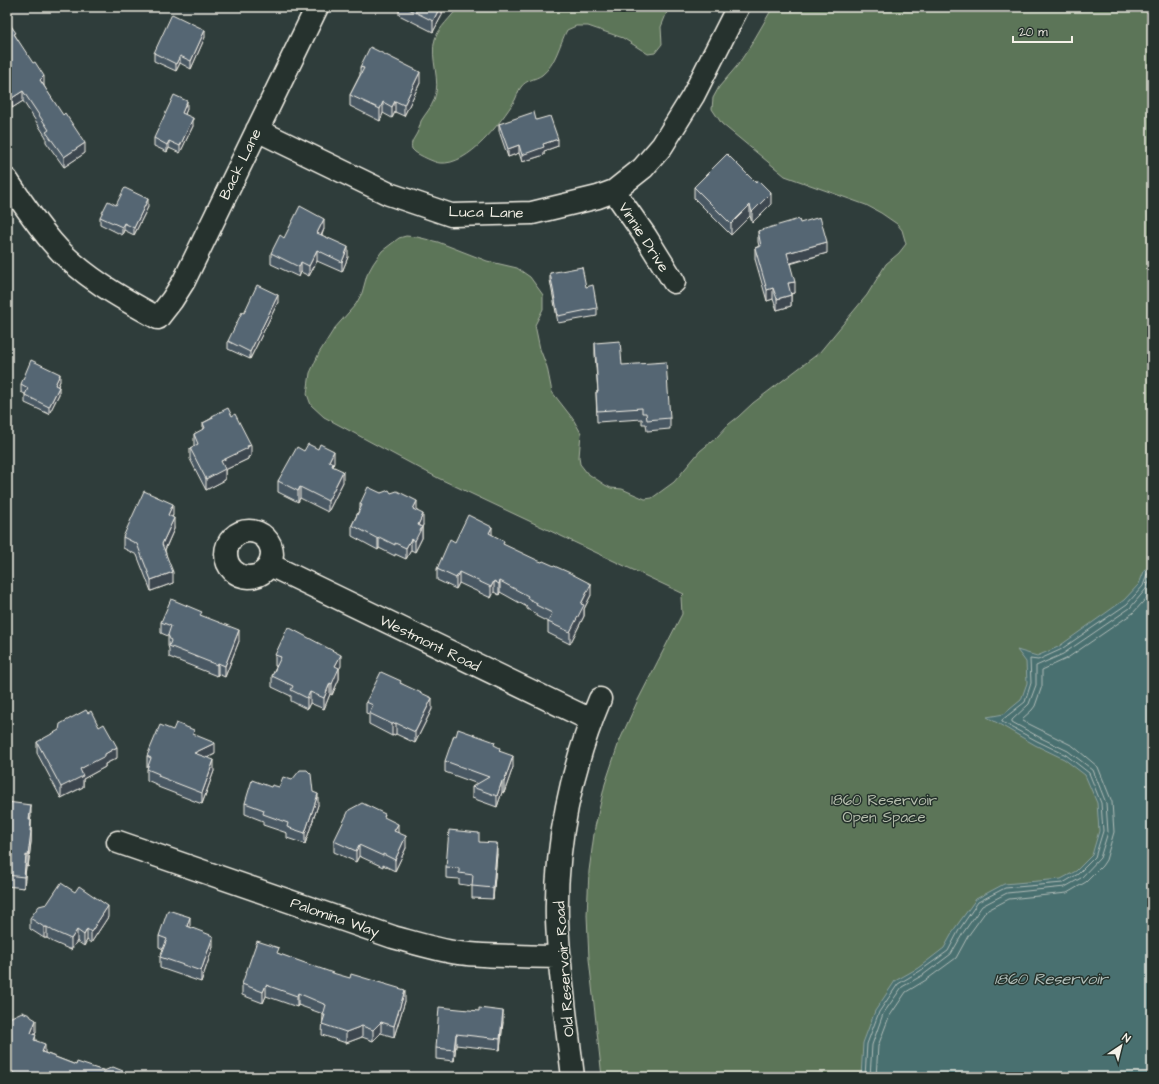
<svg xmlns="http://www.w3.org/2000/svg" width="1159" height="1084" font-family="'Architects Daughter',sans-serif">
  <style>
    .green { fill: #5c7458; stroke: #a8b2a0 }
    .water { fill: #4a6f70; stroke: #8ea3a0 }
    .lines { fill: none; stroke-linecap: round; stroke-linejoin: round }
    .shore { stroke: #b0bdb8; stroke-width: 1 }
    .minor-casing { stroke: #f4f1e8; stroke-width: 25 }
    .minor { stroke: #26332d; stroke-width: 22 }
    .wall { fill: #495863; stroke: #f4f1e8 }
    .shaded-wall { fill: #3c4750; stroke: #f4f1e8 }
    .building { fill: #556673; stroke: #f4f1e8 }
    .labels { text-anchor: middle; stroke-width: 3; stroke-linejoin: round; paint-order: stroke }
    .street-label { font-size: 15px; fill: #f4f1e8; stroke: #26332d }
    .park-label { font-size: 15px; fill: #b7bfae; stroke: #26332d }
    .water-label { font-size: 16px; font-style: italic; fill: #b0bdb8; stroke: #26332d }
  </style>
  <rect width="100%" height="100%" fill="#2f3d3b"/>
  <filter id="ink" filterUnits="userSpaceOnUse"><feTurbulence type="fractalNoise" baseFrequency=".025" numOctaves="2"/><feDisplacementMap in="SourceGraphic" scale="8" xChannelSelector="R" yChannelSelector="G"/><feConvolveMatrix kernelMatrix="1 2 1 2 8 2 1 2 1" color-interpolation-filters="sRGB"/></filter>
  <g filter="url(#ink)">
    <!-- green -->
    <path class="green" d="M458 7H669L661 27 662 44 655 53 648 54 623 38 588 26H576L567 30C559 45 556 64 542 75 535 80 527 79 521 87 518 91 517 96 515 100 501 122 469 166 440 163 435 163 419 155 415 152L412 149C410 142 414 139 417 133 419 129 420 125 421 121 425 114 431 108 434 100 442 80 429 59 435 39 439 27 451 18 458 7Z
      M773 7H1152V1077H602L589 959 587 915 589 871 595 827 605 784 619 742 637 702 682 614 681 597 684 594 438 478 324 417 311 405 307 394 310 373 319 353 334 329 356 304 362 293 367 275 373 264 382 251 399 238 406 236 417 237 438 242 487 261 517 268 530 277 543 295V309L535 325 540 349 547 367 552 392 573 419 581 433 579 457 580 464 587 473 605 485 611 488 622 489 645 499 652 498 674 482 700 451 716 438 729 424 738 417 753 403 819 353 867 295 886 264 899 253 906 244 902 230 897 224 881 213 866 205 785 176 722 124 712 109 713 98 719 87 737 66 751 45Z"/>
    <!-- water -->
    <path class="water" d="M1145 569 1152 570V1077H861L863 1043 875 1011 895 981 918 968 944 948 955 928 976 899 1004 884 1061 879 1076 871 1092 855 1099 831 1097 803 1085 775 1064 759 1035 745 987 717 1004 714 1021 700 1027 683 1026 662 1017 650 1037 656 1058 647 1124 600 1139 584Z"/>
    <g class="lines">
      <!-- shore -->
      <path class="shore" d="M865 1077 867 1044 879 1012 898 984 920 971 948 951 959 930 978 902 1005 888 1063 883 1078 874 1095 857 1103 831 1101 803 1089 773 1066 755 1037 741 1002 722V720L1025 702 1031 683 1030 659 1038 660 1060 650 1127 604 1143 586 1147 574H1152
        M870 1077 872 1045 883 1014 902 987 923 975 951 954 963 933 982 906 1007 893 1065 887 1081 878 1100 858 1108 832 1106 803 1093 770 1068 751 1039 737 1012 722V720L1029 704 1036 685V666L1063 654 1130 608 1146 589 1150 580 1152 579
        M876 1077 878 1046 889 1017 906 992 926 980 956 958 968 936 986 911 1009 899 1067 893 1086 882 1102 866 1106 860 1114 832 1112 802 1098 767 1073 746 1023 721 1022 719 1032 710 1035 706 1042 686V670L1066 659 1133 613 1152 592"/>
      <!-- minor casing -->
      <g class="minor-casing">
        <path id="minor" d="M257 130 389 194 451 215 532 213 598 197 614 191 643 168 662 146 693 96 738 7
          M7 180C21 201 36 223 52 242 80 275 121 298 158 318L172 300 184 281 317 7
          M614 191 646 237 674 282
          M226 554a23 23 0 1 1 46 0a23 23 0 1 1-46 0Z
          M270 565 591 720
          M118 842 393 937C415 943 437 950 459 953 492 957 526 956 560 957
          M573 1077C567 1025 559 973 557 920 555 845 571 768 600 699"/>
      </g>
      <!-- minor -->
      <use href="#minor" class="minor"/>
    </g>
    <!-- wall -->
    <path class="wall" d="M399 7H442V15L433 32 399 15Z
      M7 20 16 37 44 86 85 153 64 167 46 142V137L23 101 12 108 7 100Z
      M205 37 191 69 180 63 176 71 154 61V53Z
      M360 67 420 83 404 116 395 112 392 118 383 113 380 121 350 106V95L360 75Z
      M187 109 185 114 193 126 180 153 169 148 167 152 154 146V138Z
      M536 120 558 146 544 151V155L522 162 519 153 508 157 499 131V124Z
      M694 187 771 204 752 223 750 216 731 235 694 198Z
      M116 205 148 207 134 235 124 230 122 235 100 224V217Z
      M800 223 827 253 790 264 795 293 791 294V306L777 310 773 299 767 301 755 259V248L759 246 758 242V231Z
      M324 229 322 235 348 257 342 272 317 261 309 276 301 272 299 277 271 264V253L284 238Z
      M550 273 586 287 597 308V316L558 323 550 280Z
      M278 302 250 359 228 349V341Z
      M595 343 622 365 670 418V429L647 431 646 424H642V419L597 422 596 392H598L595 354Z
      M60 381 58 386 59 394 49 414 25 403V394L21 392V384Z
      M212 416 251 456 248 457V459L225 470V480L206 490 190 459V448L194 446V434L203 430V423L212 418Z
      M304 451 334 462 333 467 343 482 328 512 300 498 298 502 278 492V481Z
      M381 493H391L417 511 423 525 422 527V538L415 552 411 550 406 559 395 554V556L379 548 378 550 352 536V525L360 508V504Z
      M173 515 172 517 174 529 165 550 173 583 151 591 137 555 123 548V537Z
      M492 535 504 545 591 595 584 609V616L570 644 548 633V622L536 616V614L527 609V607L500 592 499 595 494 592 491 598 459 583 456 589 437 580V569L455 542Z
      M202 616 239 641 225 677 218 674 217 676 169 657V649L168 646V636L161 633V622Z
      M275 655 341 666 339 669V679L332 695 330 694 324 709 310 703 307 709 291 701V696L272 687V676L277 666H275Z
      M401 683 432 709 415 743 396 734 392 736 369 724V714L366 713V702Z
      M173 730 194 735 215 754 207 758 214 771 202 804 158 787V785L147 780V769L148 768 147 767V756Z
      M37 742 117 758 105 764V767L83 779V787L61 798 37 753Z
      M495 746 513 767 504 793 502 792 497 807 472 798V787L478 784 445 772V761Z
      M279 787 313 792 318 805 305 844 287 838V833L263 825V821L245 814V803Z
      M7 802 31 816 30 820H31V842L28 867 26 866 24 888 7 886Z
      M385 818 398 833 406 848 395 871 383 865V867L359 856 356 862 334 852V841Z
      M479 842 497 854 493 899 472 898V886L459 884V879L446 878V867Z
      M108 917 91 943 87 940 84 946 77 941 71 950 53 942 47 938H44L30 929V918Z
      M190 928 213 947 201 982 160 968V957L163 949 159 947V936Z
      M279 954 405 1001 394 1037 381 1033 373 1041 362 1037 346 1043 322 1035 323 1014 298 1005 297 1007 266 996 263 1003 242 995V984Z
      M479 1011 503 1022 500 1050 456 1045 454 1061 436 1059V1048Z
      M7 1019 36 1031 35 1035 36 1040 45 1053 76 1065 125 1074 132 1077H7Z"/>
    <!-- shaded-wall -->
    <path class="shaded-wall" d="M440 7H442V15L433 32V21Z
      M205 30V37L191 69V61Z
      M180 56V63L176 71V64Z
      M420 72V83L404 116V105Z
      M44 76V86L40 80Z
      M23 91V101L12 108V98Z
      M187 101V109L182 121V113Z
      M395 101V112L392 118V107Z
      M383 102V113L380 121V109Z
      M193 118V126L180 153V146Z
      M558 139V146L544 151V155L522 162V155L543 144Z
      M169 141V148L167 152V145Z
      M85 143V153L64 167V157Z
      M519 145V153L508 157V149Z
      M771 193V204L752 223V212Z
      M148 199V207L134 235V228Z
      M750 205V216L731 235V224Z
      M324 219V229L317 244V233Z
      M124 223V230L122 235V227Z
      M7 234H8V245L7 246Z
      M827 242V253L787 264V253Z
      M348 247V257L342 272V262Z
      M317 250V261L309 276V266Z
      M301 262V272L299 277V267Z
      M795 282V293L788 294V283Z
      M773 288V299L767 301V290Z
      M278 295V302L250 359V352Z
      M791 295V306L777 310V299Z
      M60 374V381L55 392V385Z
      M59 387V394L49 414V407Z
      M251 445V456L248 457V459L225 470V480L206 490V479L221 461Z
      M334 451V462L333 464V474L329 461Z
      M343 471V482L328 512V501Z
      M300 487V498L298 502V491Z
      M417 501V512L413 509Z
      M173 504V515L168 526V515Z
      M423 514V525L422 527V538L415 552V541L418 525Z
      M174 518V529L162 556V544Z
      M492 527V538L489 533Z
      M379 537V548L378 550V539Z
      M411 539V550L406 559V548Z
      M173 572V583L151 591V580Z
      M459 572V583L456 589V578Z
      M494 581V592L491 598V587Z
      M500 581V592L499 595V584Z
      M591 584V595L584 609V616L570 644V632L581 604Z
      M239 630V641L225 677V666Z
      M341 655V666L339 669V679L332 695V684L335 666Z
      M218 663V674L217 676V665Z
      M330 683V694L324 709V698Z
      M310 692V703L307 709V698Z
      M432 698V709L415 743V732Z
      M396 723V734L392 736V724Z
      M215 743V754L194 764V753Z
      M117 747V758L105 764V767L83 779V787L61 798V787L80 769 105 754Z
      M513 756V767L504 793V782Z
      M214 760V771L202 804V793Z
      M502 781V792L497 807V796Z
      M318 794V805L305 844V833Z
      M31 805V816L29 831V820Z
      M31 820V842L28 867V856Z
      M398 824V835L394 831Z
      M406 836V848L395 871V860Z
      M497 843V854L493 899V888Z
      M359 845V856L356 862V851Z
      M26 855V866L24 888V877Z
      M108 906V917L91 943V932Z
      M190 917V928L187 926Z
      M44 927H47V938H44Z
      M87 929V940L84 946V935Z
      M77 930V941L71 950V939Z
      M213 936V947L201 982V971Z
      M266 985V996L263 1003V992Z
      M405 990V1001L394 1037V1026Z
      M298 993V1005L297 1007V996Z
      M503 1011V1022L500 1050V1039Z
      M36 1020V1031L31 1044V1033Z
      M381 1022V1033L373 1041V1030Z
      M362 1026V1037L346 1043V1032Z
      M456 1034V1045L454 1061V1050Z
      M45 1044V1055L42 1052Z"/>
    <!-- building -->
    <path class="building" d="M405 7H440L433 21Z
      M172 14 205 30 191 61 180 56 176 64 154 53Z
      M7 20 16 33 14 34 33 63 35 62 44 76 40 80 63 115 65 113 85 143 64 157 46 132 49 130 23 91 12 98 7 90Z
      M370 47 420 72 404 105 395 101 392 107 383 102 380 109 350 95 364 68 360 67Z
      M174 95 187 101 182 113 193 118 180 146 169 141 167 145 154 138Z
      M534 112 536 120 550 116 558 139 543 144 544 147 522 155 519 145 508 149 499 124Z
      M727 154 756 183 758 180 771 193 752 212 750 205 731 224 694 187Z
      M125 188 148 199 134 228 124 223 122 227 100 217 108 201 116 205 124 189Z
      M300 206 324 219 317 233 348 247 342 262 317 250 309 266 301 262 299 267 271 253 280 235 284 238Z
      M820 217 827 242 787 253 795 282 788 283 791 295 777 299 773 288 767 290 755 248 761 246 758 231 799 219 800 223Z
      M582 267 586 287 593 285 597 308 558 316 550 273Z
      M257 285 278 295 250 352 228 341 242 312 244 313Z
      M620 341 622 365 666 362 670 418 647 420 646 413H642V408L597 411 596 392H598L595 343Z
      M31 360 60 374 55 385 59 387 49 407 25 395 28 388 21 384Z
      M228 408 232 416 235 414 251 445 247 446 248 448 221 461 225 469 206 479 190 448 198 444 194 434 205 428 203 423 213 418 212 416Z
      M308 444 318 449 320 444 334 451 329 461 333 463 332 466 343 471 328 501 300 487 298 491 278 481 297 447 304 451Z
      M368 487 381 493 389 490 391 493 397 491 417 501 413 509 423 514 418 525 422 527 415 541 411 539 406 548 395 543V545L379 537 378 539 352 525 362 505 360 504Z
      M144 491 173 504 168 515 174 518 162 544 173 572 151 580 137 544 123 537Z
      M468 515 492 527 489 533 504 541 503 544 539 561 542 562 543 561 568 572 591 584 581 604 584 605 570 632 548 622 552 613 536 605 537 603 527 598 528 596 500 581 499 584 494 581 491 587 459 572 456 578 437 569 450 539 455 542Z
      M171 599 202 612 200 615 239 630 225 666 218 663 217 665 169 646 171 641 168 635 171 626 161 622Z
      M288 627 341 655 335 666 339 668 332 684 330 683 324 698 310 692 307 698 291 690 293 686 272 676 281 657 275 655Z
      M381 672 401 681 400 683 432 698 415 732 396 723 392 724 369 713 373 705 366 702Z
      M86 710 88 713 91 711 99 727 104 724 117 747 105 754V756L80 769 83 776 61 787 37 742 59 730 60 724Z
      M176 723 194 730 193 734 215 743 194 753 214 760 202 793 158 776 159 774 147 769 151 758 147 756 160 725 173 730Z
      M458 729 495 742 494 745 500 748 499 751 513 756 504 782 502 781 497 796 472 787 489 777 445 761 454 735 456 736Z
      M300 770H307L311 774 313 792 318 794 305 833 287 827 288 823 263 814 264 810 245 803 252 780 271 787 272 785 279 787 283 777 292 780Z
      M7 802 31 805 29 820H31L30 831H31L28 856 26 855 24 877 7 875Z
      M362 803 385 814 384 817 398 824 394 831 406 836 395 860 383 854V856L359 845 356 851 334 841 349 810Z
      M449 830 479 833V842L497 843 493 888 472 886 473 875 459 873V868L446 867Z
      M61 883 75 892 79 886 108 906 91 932 87 929 84 935 77 930 71 939 53 931 47 927H44L30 918 39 906 47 904Z
      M168 910 190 917 187 926 213 936 201 971 160 957 167 939 159 936Z
      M257 941 279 948 277 953 336 974 350 978 351 974 405 990 394 1026 381 1022 373 1030 362 1026 346 1032 322 1024 325 1015H323L326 1005 298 993 297 996 266 985 263 992 242 984Z
      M439 1007 479 1011V1008L503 1011 500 1039 456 1034 454 1050 436 1048Z
      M22 1012 30 1015 31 1017 36 1020 31 1033 36 1035 34 1040 45 1044 42 1052 76 1065 77 1062 104 1071 113 1067 123 1071 125 1074 132 1077H28L21 1074V1076L7 1071V1019Z"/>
  </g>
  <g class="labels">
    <!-- street labels -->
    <g class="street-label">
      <text transform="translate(240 164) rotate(-64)" y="5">Back Lane</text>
      <text transform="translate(486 212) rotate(1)" y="5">Luca Lane</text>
      <text transform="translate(644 237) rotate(57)" y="5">Vinnie Drive</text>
      <text transform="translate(430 643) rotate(26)" y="5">Westmont Road</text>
      <text transform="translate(335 917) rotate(19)" y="5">Palomina Way</text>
      <text transform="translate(564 969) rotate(-94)" y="5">Old Reservoir Road</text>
    </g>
    <!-- park labels -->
    <g class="park-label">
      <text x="884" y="805">1860 Reservoir<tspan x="884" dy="17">Open Space</tspan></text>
    </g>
    <!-- water labels -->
    <g class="water-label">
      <text x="1051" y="984">1860 Reservoir</text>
    </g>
  </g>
  <!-- margin -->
  <rect width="1159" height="1084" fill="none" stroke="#26332d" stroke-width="24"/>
  <rect x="12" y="12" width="1135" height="1060" fill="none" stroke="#f4f1e8" stroke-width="1.5" filter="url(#ink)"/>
  <!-- north arrow -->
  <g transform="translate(1121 1046) rotate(35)" stroke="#26332d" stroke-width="3" paint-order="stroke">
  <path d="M0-3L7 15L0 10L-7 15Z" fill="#f4f1e8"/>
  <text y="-6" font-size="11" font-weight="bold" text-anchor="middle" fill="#f4f1e8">N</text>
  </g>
  <!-- scale -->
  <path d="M1013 36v6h59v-6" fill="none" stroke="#f4f1e8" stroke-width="2"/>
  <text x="1019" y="36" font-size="12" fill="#f4f1e8" stroke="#26332d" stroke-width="3" paint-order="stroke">20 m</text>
</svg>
